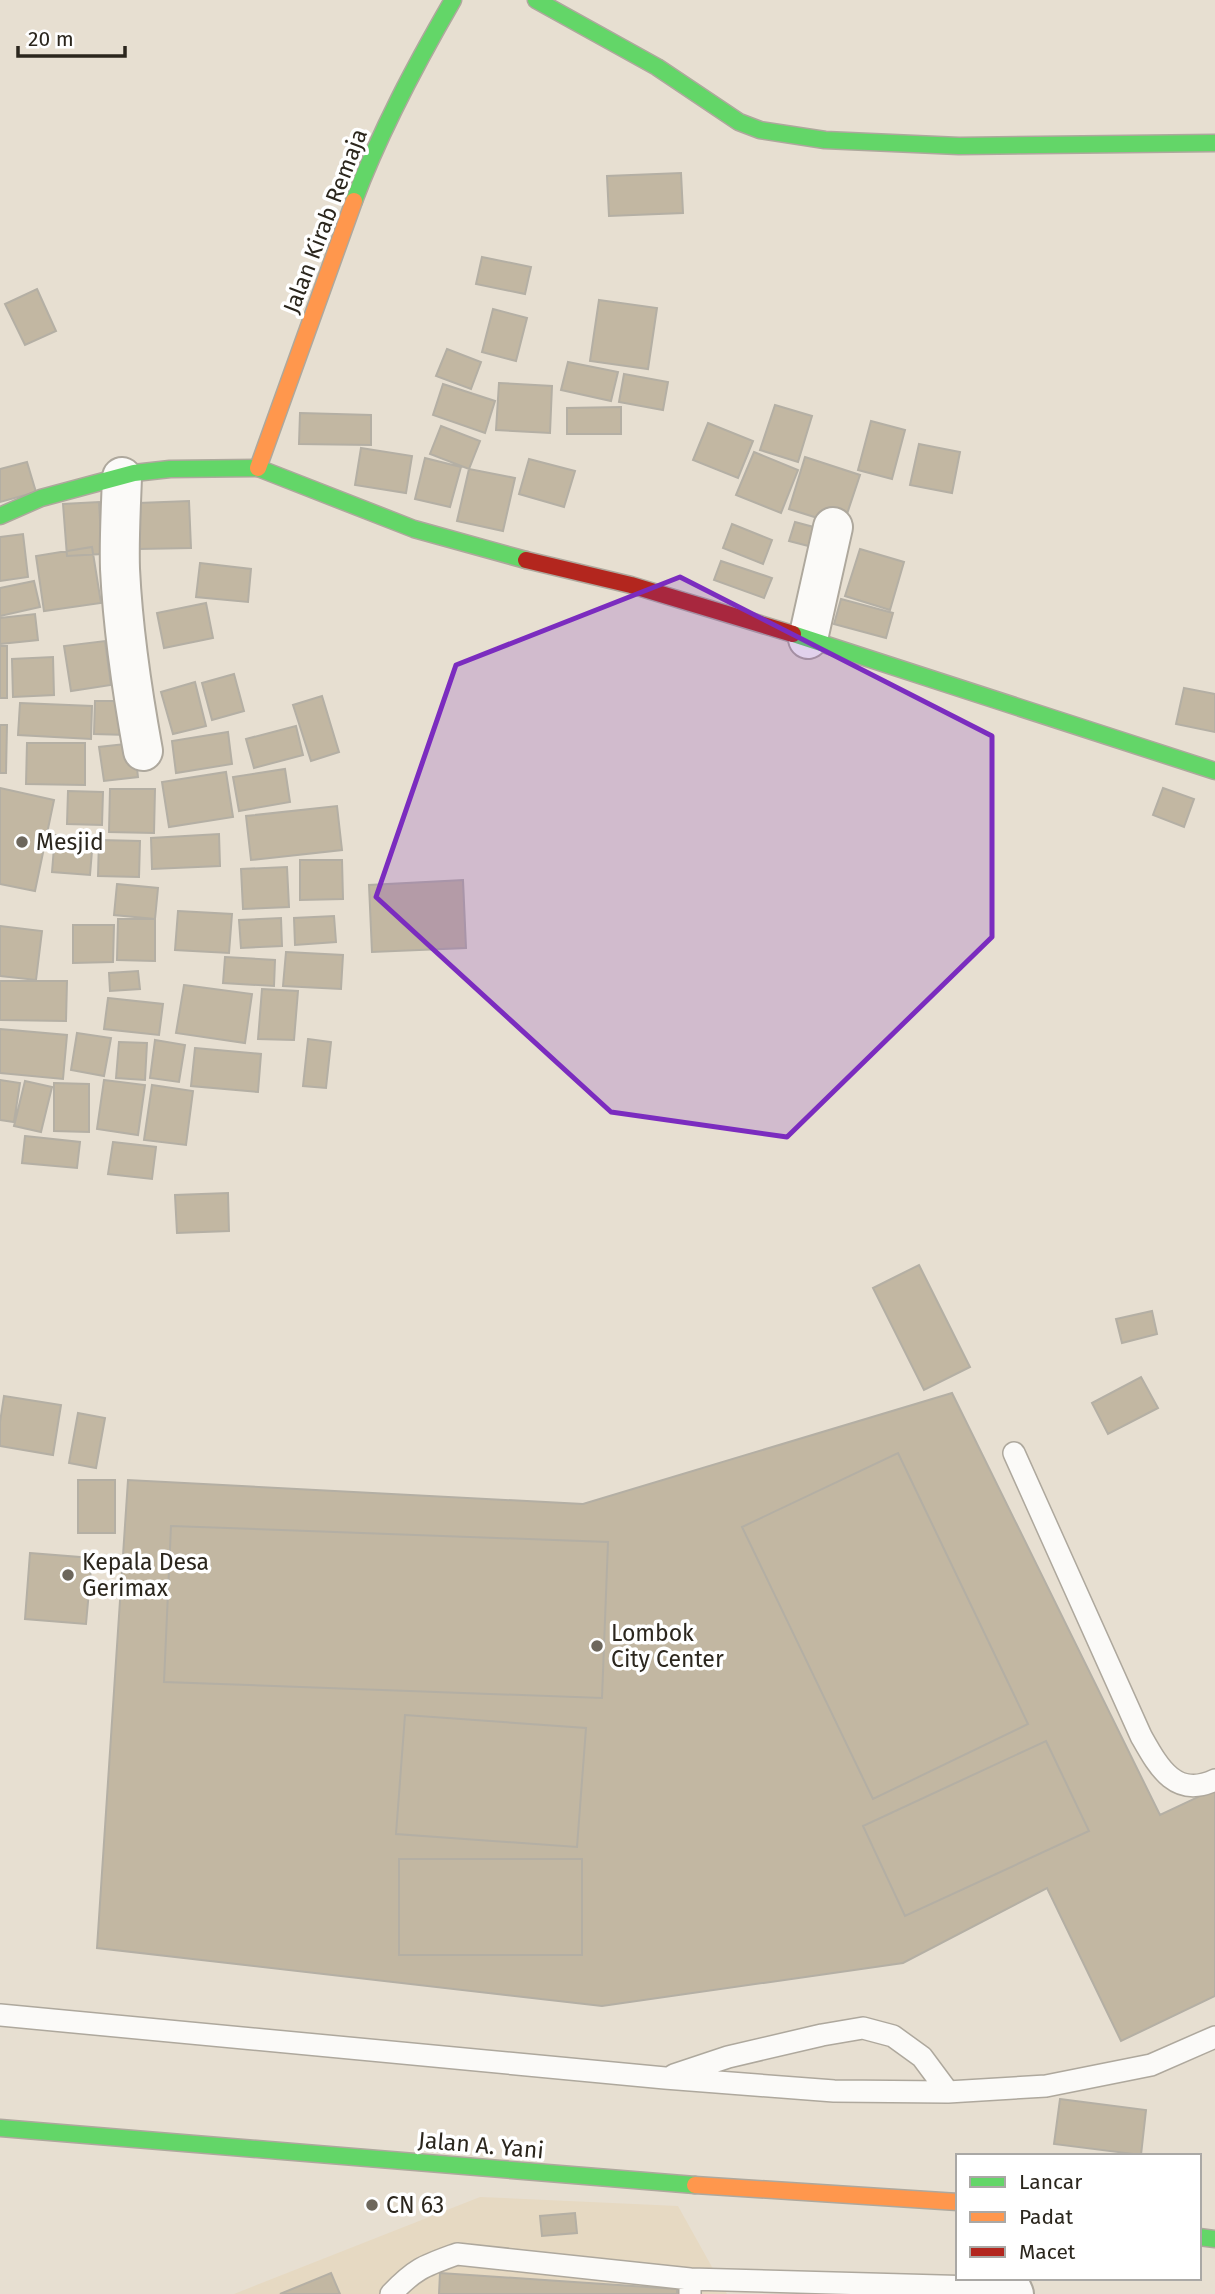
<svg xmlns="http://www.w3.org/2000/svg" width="1215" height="2294" font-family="'Fira Sans',sans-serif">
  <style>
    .built { fill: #e6d9c2 }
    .building { fill: #c2b7a2; stroke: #b4afa4; stroke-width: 2 }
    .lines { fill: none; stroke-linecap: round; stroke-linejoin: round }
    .lane-casing { stroke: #aea89d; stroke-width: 24 }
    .street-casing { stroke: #aea89d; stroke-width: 42 }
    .fast-casing { stroke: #aea89d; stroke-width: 19 }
    .slow-casing { stroke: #aea89d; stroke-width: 19 }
    .jam-casing { stroke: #aea89d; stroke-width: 19 }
    .lane { stroke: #fbfaf8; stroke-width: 21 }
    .street { stroke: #fbfaf8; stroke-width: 38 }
    .fast { stroke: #63d668; stroke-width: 16 }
    .slow { stroke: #ff974d; stroke-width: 16 }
    .jam { stroke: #b3261e; stroke-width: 16 }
    .marked { fill: #7b2cbf; fill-opacity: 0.2; stroke: #7b2cbf; stroke-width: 5; stroke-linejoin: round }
    .poi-dot { fill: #6d675c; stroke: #fff; stroke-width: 2.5 }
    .labels { text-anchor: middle; stroke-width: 7; stroke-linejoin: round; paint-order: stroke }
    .street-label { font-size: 23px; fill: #2b261d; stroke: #fff }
    .poi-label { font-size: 23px; fill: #2b261d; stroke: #fff; text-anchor: start }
  </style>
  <rect width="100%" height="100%" fill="#e7dfd1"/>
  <!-- built -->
  <path class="built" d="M480 2197 678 2206 727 2294H234Z"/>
  <!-- building -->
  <path class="building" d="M681 173 683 213 609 216 607 176Z
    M482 257 531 267 525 294 476 284Z
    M37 289 56 331 25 345 5 304Z
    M599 300 657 308 648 369 590 361Z
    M493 309 527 318 516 361 482 352Z
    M447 349 481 362 471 389 436 376Z
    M568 362 618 372 611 401 561 390Z
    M624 374 668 382 663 410 619 402Z
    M499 383 552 386 550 433 496 430Z
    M443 384 495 401 485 433 433 415Z
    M775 405 812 416 798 462 760 450Z
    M621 407V434H567V408Z
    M300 413 371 415V445L299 444Z
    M871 421 905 430 892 479 858 470Z
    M708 423 753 441 738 478 693 460Z
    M441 426 480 441 469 469 430 454Z
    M919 444 960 452 952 493 910 485Z
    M361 448 412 456 406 493 355 485Z
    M754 452 798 470 781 513 736 495Z
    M805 457 860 475 843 526 789 509Z
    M425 458 461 467 450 507 415 499Z
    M529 459 575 471 564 507 519 494Z
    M27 462 36 492 0 502V469Z
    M469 469 515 478 503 531 457 521Z
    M189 501 191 548 139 549V503Z
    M99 502 102 554 67 556 63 504Z
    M795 522 825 530 820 549 789 541Z
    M732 524 772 540 763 564 723 548Z
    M23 534 28 577 0 581V537Z
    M92 547 101 603 44 611 36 556Z
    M860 549 904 562 890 610 845 596Z
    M721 561 772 578 764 598 714 580Z
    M200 563 251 569 248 602 196 597Z
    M34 581 40 607 0 616V588Z
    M841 599 893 613 886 638 834 624Z
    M206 603 213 638 164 648 157 613Z
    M35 614 38 640 0 644V618Z
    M105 641 111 685 71 691 64 646Z
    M0 646H7V698H0Z
    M53 657 54 695 13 697 12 659Z
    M234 674 244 711 212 720 202 683Z
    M195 682 206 726 173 734 161 692Z
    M1184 688 1215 694V732L1176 724Z
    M322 696 339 752 311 761 293 705Z
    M95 701H129L128 735 94 734Z
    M20 703 92 706 91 739 18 735Z
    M0 725H7L6 773H0Z
    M296 726 303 755 254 768 246 739Z
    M228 732 232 764 176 773 172 741Z
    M27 743H85V785L26 784Z
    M134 743 138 777 104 781 99 747Z
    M285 769 290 802 239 811 233 777Z
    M226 772 233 817 169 827 162 782Z
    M0 788 54 800 35 891 0 884Z
    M1163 788 1194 799 1184 827 1153 815Z
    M110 789H155L154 833 109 832Z
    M68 791 103 792 102 825 67 824Z
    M337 806 342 850 251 860 246 816Z
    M219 834 220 866 152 869 151 838Z
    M55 835 93 839 90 875 52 872Z
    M99 840 140 841 139 877 98 876Z
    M300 860H342L343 899 300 900Z
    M287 867 289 907 243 909 241 869Z
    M463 880 466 948 372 952 369 885Z
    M117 884 158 888 155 919 114 915Z
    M178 911 232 914 229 953 175 950Z
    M334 916 336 942 295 945 294 918Z
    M281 918 282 946 241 948 239 920Z
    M118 919H155V961L117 960Z
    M73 925H114L113 962 73 963Z
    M0 926 42 931 36 980 0 976Z
    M286 952 343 955 341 989 283 986Z
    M225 957 275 960 274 986 223 983Z
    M138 971 140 989 110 991 109 973Z
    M0 981H67L66 1021 0 1020Z
    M184 985 252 994 245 1043 176 1033Z
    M262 989 298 991 294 1040 258 1039Z
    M108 998 163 1004 159 1035 104 1029Z
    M0 1029 67 1035 63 1079 0 1073Z
    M77 1033 111 1038 104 1076 71 1070Z
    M308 1039 331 1042 326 1088 303 1086Z
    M155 1040 185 1045 179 1082 150 1078Z
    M119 1042 147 1043 145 1080 116 1078Z
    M195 1048 261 1054 258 1092 191 1086Z
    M0 1080 20 1083 14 1122 0 1120Z
    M104 1080 145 1085 138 1135 97 1129Z
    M25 1081 52 1087 41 1132 14 1126Z
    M54 1083 89 1084V1132L54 1131Z
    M152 1085 193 1091 186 1145 144 1140Z
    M25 1136 80 1142 77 1168 22 1163Z
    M113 1142 156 1147 152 1179 108 1174Z
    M228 1193 229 1231 177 1233 175 1195Z
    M919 1265 970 1367 924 1390 873 1288Z
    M1152 1311 1157 1334 1122 1343 1116 1319Z
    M1141 1377 1158 1408 1108 1434 1092 1403Z
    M952 1393 1160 1815 1215 1789V1996L1121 2041 1047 1888 903 1963 602 2006 97 1948 128 1480 583 1504Z
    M4 1396 61 1405 53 1455 0 1446V1422Z
    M78 1413 105 1418 96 1468 69 1463Z
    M898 1453 1028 1724 873 1799 742 1527Z
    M78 1480H115V1533H78Z
    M171 1526 608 1542 602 1698 164 1682Z
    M30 1553 92 1558 86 1624 25 1619Z
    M405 1715 586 1728 577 1847 396 1834Z
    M1046 1741 1089 1831 905 1916 863 1826Z
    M399 1859H582V1955H399Z
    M1060 2099 1146 2110 1141 2155 1054 2144Z
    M575 2213 577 2233 542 2236 540 2216Z
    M331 2273 340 2294H280Z
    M440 2273 677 2289V2294H439Z"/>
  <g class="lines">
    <!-- lane casing -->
    <g class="lane-casing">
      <path id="lane" d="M1014 1453 1141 1736C1158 1766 1175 1799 1215 1780
        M0 2015 665 2078 834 2091 948 2092 1046 2086 1151 2065 1215 2037
        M674 2075 728 2057 822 2035 863 2028 893 2036 922 2057 948 2092
        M690 2279 1012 2288
        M391 2294C416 2268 424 2266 457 2254L690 2279V2294"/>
    </g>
    <!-- street casing -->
    <g class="street-casing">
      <path id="street" d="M122 477C121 507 119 538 120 569 123 630 132 691 143 751
        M808 639 833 527
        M1007 2278 1014 2294"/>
    </g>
    <!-- fast casing -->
    <g class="fast-casing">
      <path id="fast" d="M536 0 657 67 739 122 760 130 825 140 959 146 1215 143
        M354 201C380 131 416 64 453 0
        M0 516 41 498 134 473 170 469 258 468 414 529 526 560
        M793 634 1215 771
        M0 2128 695 2185
        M1199 2237 1215 2239"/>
    </g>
    <!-- slow casing -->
    <g class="slow-casing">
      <path id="slow" d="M258 468 354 201
        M695 2185 958 2202"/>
    </g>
    <!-- jam casing -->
    <g class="jam-casing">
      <path id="jam" d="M526 560 631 585 793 634"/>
    </g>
    <!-- lane -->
    <use href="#lane" class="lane"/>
    <!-- street -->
    <use href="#street" class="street"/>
    <!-- fast -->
    <use href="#fast" class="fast"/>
    <!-- slow -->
    <use href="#slow" class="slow"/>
    <!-- jam -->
    <use href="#jam" class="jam"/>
  </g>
  <!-- marked area -->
  <path class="marked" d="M680 577 992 736V937L787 1137 611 1112 376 897 456 665Z"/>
  <!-- markers -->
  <g class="poi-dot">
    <circle cx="22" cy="842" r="7"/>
    <circle cx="68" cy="1575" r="7"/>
    <circle cx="597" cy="1646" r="7"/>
    <circle cx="372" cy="2205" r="7"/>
  </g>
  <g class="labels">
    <!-- street labels -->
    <g class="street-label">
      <text transform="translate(325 221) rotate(-69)" y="8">Jalan Kirab Remaja</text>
      <text transform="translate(481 2145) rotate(5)" y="8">Jalan A. Yani</text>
    </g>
    <!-- poi labels -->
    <g class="poi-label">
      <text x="36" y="850">Mesjid</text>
      <text x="82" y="1570">Kepala Desa<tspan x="82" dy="26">Gerimax</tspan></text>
      <text x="611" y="1641">Lombok<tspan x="611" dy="26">City Center</tspan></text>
      <text x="386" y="2213">CN 63</text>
    </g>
  </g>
  <!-- legend -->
  <rect x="956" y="2154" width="245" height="126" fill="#ffffff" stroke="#aaa8a5" stroke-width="2"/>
  <rect x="970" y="2177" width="35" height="10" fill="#63d668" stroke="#aaa8a5" stroke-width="2"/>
  <text x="1019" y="2189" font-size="21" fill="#2b261d">Lancar</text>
  <rect x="970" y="2212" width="35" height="10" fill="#ff974d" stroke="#aaa8a5" stroke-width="2"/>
  <text x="1019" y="2224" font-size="21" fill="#2b261d">Padat</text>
  <rect x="970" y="2247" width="35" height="10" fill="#b3261e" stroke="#aaa8a5" stroke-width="2"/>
  <text x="1019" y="2259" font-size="21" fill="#2b261d">Macet</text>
  <!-- scale -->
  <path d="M18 46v10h107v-10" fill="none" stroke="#2b261d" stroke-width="3.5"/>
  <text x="28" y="46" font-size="21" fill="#2b261d" stroke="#ffffff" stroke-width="5" paint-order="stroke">20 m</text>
</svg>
